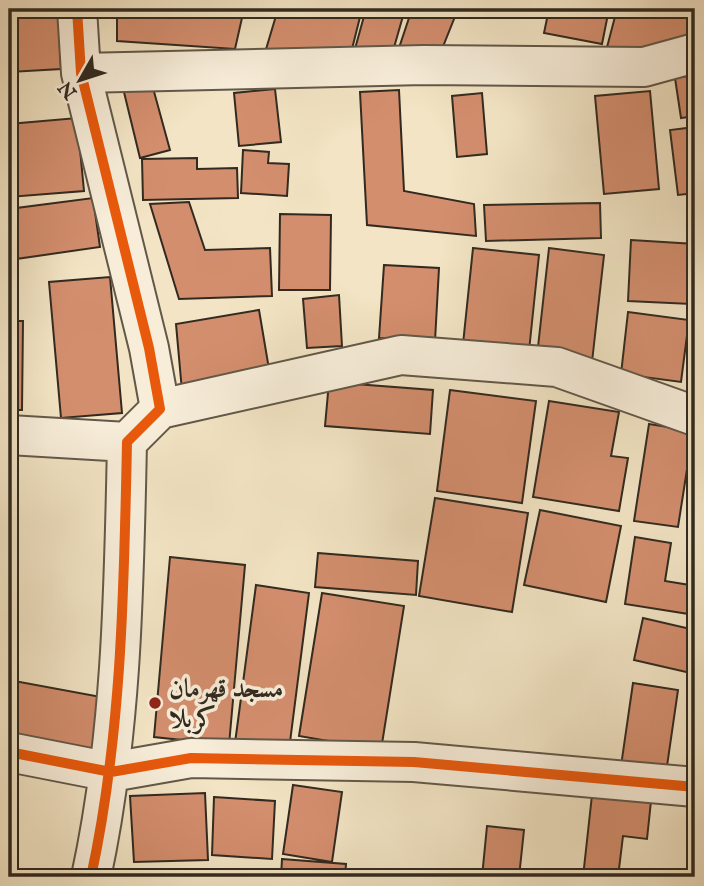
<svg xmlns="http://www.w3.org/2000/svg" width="704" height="886" font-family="'IM FELL English',Amiri,serif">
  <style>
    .building { fill: #d38e6e; stroke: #322a20; stroke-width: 2 }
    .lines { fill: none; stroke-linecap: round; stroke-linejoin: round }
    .minor-casing { stroke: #625849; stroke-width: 42 }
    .minor { stroke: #f7edd9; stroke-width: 38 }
    .cycleway-casing { stroke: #f7edd9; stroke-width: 15 }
    .cycleway { stroke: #e8590c; stroke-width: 10 }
    .poi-dot { fill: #8f2418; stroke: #f7edd9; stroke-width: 2.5 }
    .labels { text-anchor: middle; stroke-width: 7; stroke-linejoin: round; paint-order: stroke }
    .poi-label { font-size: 26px; font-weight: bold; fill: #322a20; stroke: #f7edd9; text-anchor: start }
  </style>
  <rect width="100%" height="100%" fill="#f2e4c4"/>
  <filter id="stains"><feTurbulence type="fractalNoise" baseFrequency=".00286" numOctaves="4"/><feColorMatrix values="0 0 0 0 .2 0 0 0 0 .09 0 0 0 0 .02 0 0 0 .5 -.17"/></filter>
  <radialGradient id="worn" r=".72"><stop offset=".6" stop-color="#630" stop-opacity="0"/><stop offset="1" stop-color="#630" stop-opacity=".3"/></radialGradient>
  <!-- building -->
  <path class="building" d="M9 9H58L61 69 10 72Z
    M117 9H244L235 49 117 41Z
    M278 9H338L361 13 350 57 264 56Z
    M366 9H405L391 58 353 56Z
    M412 9H458L438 59 395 60Z
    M549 9H609L602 44 544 33Z
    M617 9H695V27L679 44 606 51Z
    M695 75V116L681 118 675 78Z
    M150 77 170 150 140 158 122 84Z
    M275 89 281 142 239 146 234 93Z
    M399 90 404 191 474 204 476 236 367 225 360 92Z
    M650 91 659 189 604 194 595 96Z
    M482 93 487 154 457 157 452 96Z
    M77 118 84 191 9 197V124Z
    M695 127V193L678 195 670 130Z
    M243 150 269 152 268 163 289 164 287 196 241 193Z
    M197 158V169L237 168 238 198 143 200 142 159Z
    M93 198 100 247 9 260V209Z
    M189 202 205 250 270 248 272 296 179 299 150 204Z
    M600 203 601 238 486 241 484 205Z
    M280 214 331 215 330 290H279Z
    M631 240 695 244 691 304 628 301Z
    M473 248 539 255 529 351 463 344Z
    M549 248 604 255 592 362 537 356Z
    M384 265 439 268 435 341 379 338Z
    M110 277 122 413 61 418 49 282Z
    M339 295 342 346 307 348 303 299Z
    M259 310 269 369 182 391 176 324Z
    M628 312 689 320 681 382 621 374Z
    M695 314V381H689Z
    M9 321H23L22 410H9Z
    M329 382 433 390 430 434 325 426Z
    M450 390 536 401 522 503 437 491Z
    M549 401 619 412 611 456 628 458 619 511 533 497Z
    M649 424 693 431 678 527 634 521Z
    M435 498 528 513 512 612 419 596Z
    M540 510 621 526 606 602 524 585Z
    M635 537 671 543 665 581 690 585 695 546V615L625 604Z
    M318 553 418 561 416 595 315 587Z
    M170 557 245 565 229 745 154 737Z
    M256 585 309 593 289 750 235 743Z
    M322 593 404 606 381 750 299 736Z
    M643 618 695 630V674L634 660Z
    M9 680 101 697 91 758 9 743Z
    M633 683 678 690 666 773 621 766Z
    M293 785 342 792 332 862 283 854Z
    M205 793 208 860 134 862 130 796Z
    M592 795 651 801 647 839 623 836 618 877H583Z
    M214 797 275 801 272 859 212 855Z
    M487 826 524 830 519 877H482Z
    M691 851 695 852V877H687Z
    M282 859 346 864 345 877H281Z
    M357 870 392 873 391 877H356Z"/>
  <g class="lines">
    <!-- minor casing -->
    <g class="minor-casing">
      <path id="minor" d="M77 9 81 73 149 348 160 409 127 442C124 588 122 734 91 877
        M81 73 424 65 644 67 695 53
        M160 409 401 355 557 367 695 416
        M9 435 127 442
        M9 752 111 772 191 758 414 762 695 787"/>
    </g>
    <!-- minor -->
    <use href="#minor" class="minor"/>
    <!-- cycleway casing -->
    <g class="cycleway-casing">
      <path id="cycleway" d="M77 9 81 73 149 348 160 409 127 442C124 588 122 734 91 877
        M9 752 111 772 191 758 414 762 695 787"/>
    </g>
    <!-- cycleway -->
    <use href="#cycleway" class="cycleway"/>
  </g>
  <!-- markers -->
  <circle class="poi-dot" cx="155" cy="703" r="7"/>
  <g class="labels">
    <!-- poi labels -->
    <g class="poi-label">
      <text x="169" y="697">مسجد قهرمان<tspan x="169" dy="30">کربلا</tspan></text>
    </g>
  </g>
  <!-- margin -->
  <rect width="704" height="886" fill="none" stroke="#f2e4c4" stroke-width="35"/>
  <rect x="10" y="10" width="683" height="865" fill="none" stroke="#322a20" stroke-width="3.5"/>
  <rect x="18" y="18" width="669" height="851" fill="none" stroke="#322a20" stroke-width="2"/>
  <!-- north arrow -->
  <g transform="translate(80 80) rotate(231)" stroke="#f7edd9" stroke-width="5" paint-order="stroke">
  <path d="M0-5L12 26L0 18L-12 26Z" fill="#322a20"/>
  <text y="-10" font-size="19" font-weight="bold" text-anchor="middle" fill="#322a20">N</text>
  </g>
  <rect width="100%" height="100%" filter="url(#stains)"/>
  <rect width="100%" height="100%" fill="url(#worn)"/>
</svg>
